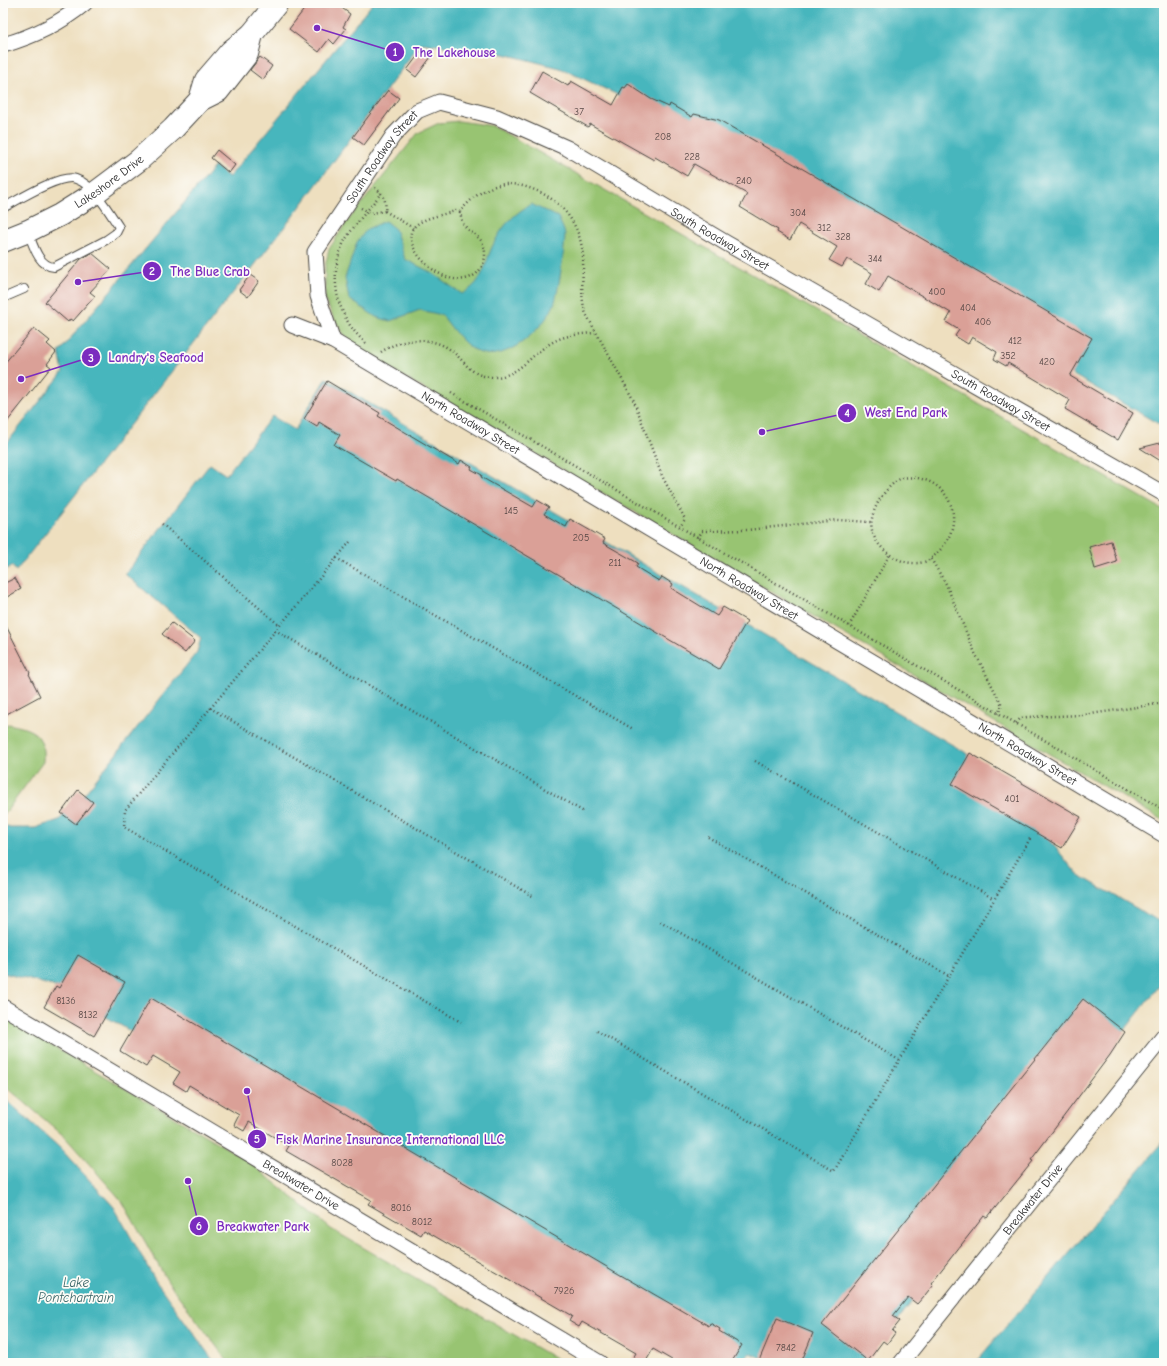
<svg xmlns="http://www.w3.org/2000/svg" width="1167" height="1366" font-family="'Comic Neue',sans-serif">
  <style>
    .green { fill: #98c472; stroke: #62784e }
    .water { fill: #46b6bd; stroke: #387074 }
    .building { fill: #daa097 }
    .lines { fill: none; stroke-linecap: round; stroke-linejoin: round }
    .lane-casing { stroke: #484641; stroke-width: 10 }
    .street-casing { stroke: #484641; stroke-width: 17 }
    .secondary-casing { stroke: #484641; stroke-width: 24 }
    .path { stroke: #484641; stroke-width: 2.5; stroke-dasharray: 1 3; stroke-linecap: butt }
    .lane { stroke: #fff; stroke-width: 8 }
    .street { stroke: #fff; stroke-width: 15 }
    .secondary { stroke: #fff; stroke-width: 22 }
    .labels { text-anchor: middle; stroke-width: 3.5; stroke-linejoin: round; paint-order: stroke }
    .number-label { font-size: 10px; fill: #574846 }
    .street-label { font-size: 12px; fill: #2b2b2b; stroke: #fdfcf7 }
    .water-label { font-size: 13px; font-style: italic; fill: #366365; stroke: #fdfcf7 }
    .leader { fill: none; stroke: #7b2cbf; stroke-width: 1.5 }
    .callout-dot { fill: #7b2cbf; stroke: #fdfcf7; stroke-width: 1.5 }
    .mark-label { font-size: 12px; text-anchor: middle; font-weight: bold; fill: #fff }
    .callout-label { font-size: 13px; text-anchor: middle; font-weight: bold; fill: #7b2cbf; stroke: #fdfcf7; stroke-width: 3.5; stroke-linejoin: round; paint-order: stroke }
  </style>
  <rect width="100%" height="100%" fill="#fdfcf7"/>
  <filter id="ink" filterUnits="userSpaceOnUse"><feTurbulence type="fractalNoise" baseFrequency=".025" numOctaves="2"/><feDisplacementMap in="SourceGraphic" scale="8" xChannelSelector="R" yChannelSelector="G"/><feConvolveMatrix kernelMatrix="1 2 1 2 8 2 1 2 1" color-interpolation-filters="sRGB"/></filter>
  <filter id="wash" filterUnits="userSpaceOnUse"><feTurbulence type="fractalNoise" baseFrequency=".012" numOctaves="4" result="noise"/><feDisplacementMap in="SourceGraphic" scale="16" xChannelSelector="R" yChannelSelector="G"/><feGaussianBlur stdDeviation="0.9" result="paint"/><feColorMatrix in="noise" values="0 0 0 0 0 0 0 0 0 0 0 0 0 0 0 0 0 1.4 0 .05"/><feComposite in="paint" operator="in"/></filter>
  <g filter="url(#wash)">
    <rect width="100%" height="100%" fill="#eedfbf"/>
    <!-- green -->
    <path class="green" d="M459 121 493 126 1164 510V821L363 353 345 336 334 319 325 299V267L329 249 346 223 418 133 439 123Z
      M8 724C34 729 45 734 43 762L3 816V728Z
      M3 1017 247 1160 331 1229 563 1363H229L168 1282 122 1201 65 1137 3 1084Z"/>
    <!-- water -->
    <path class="water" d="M373 3H1163L1164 427 1075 376 678 128 616 94 560 68 504 54 421 43 300 207 16 571 12 566 3 571V448L63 372 59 352 215 166 229 177Z
      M531 204 558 217C560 222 564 229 565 234 565 246 558 297 553 307 542 330 505 364 478 352 462 344 452 328 442 315L420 310 390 321 376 317 349 299 345 278 357 242 367 229 385 221 395 229 405 259 432 273 462 294C486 281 483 265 494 243 503 225 514 214 531 204Z
      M326 378 968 754 1056 848 1077 874 1164 924V980L864 1363H772L750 1353 742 1363H701L53 986 3 973V825L10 828H35L59 820 86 792 197 652 201 638 125 574 210 464 226 475 272 416 295 430Z
      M3 1097 59 1147 114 1207 155 1280 215 1363H3Z
      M1164 1141V1363H975Z"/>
    <g id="blocks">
      <!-- building -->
      <path class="building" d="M309 3H335L350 14 343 27 346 29 334 44 329 39 319 52 289 29Z
        M422 50 431 57 416 77 407 70Z
        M260 57 272 66 263 80 250 70Z
        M542 71 568 86 571 81 613 105 623 87 625 88 628 84 651 99 669 107 670 104 692 117 694 114 719 120 1092 338 1070 376 1133 413 1118 440 1065 409 1070 400 1008 363 1006 366 994 359 997 352 972 337 968 344 955 336 959 330 946 322 951 313 888 276 879 292 866 284 872 273 847 259 842 267 829 260 837 247 799 224 790 240 777 232 778 230 740 207 747 194 694 164 687 176 655 157 654 160 590 124 588 127 530 93Z
        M388 90 399 98 364 145 353 137Z
        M217 150 235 165 229 173 211 158Z
        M92 253 111 269 90 292 95 296 73 321 70 319 68 322 45 302 81 259Z
        M250 275 259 281 248 297 239 290Z
        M34 328 50 341 47 344 56 352 47 364 51 367 3 427V365Z
        M327 381 380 413 378 416 459 464 461 460 472 467 471 469 482 475 481 477 533 507 537 500 549 507 544 514 566 527 570 519 605 539 603 543 638 563 636 567 659 581 662 577 673 584 671 588 717 616 723 607 747 621 719 669 397 479 396 481 334 445 340 435 319 422 317 427 304 419Z
        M1164 442V463L1140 448Z
        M1111 541 1117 562 1095 569 1089 547Z
        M15 578 21 589 7 597 3 588V584Z
        M3 620 30 673 29 674 40 696 3 716Z
        M172 623 195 641 185 653 162 634Z
        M970 753 1081 817 1062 848 952 784Z
        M78 790 93 802 76 824 61 813Z
        M78 955 125 982 94 1036 44 1007 56 986 59 988Z
        M151 998 612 1270 709 1326 710 1323 720 1329 719 1331 742 1345 731 1363H677L653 1349 645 1363H641L633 1358 636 1353 582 1322 579 1327 569 1321 572 1316 424 1230 421 1235 368 1204 371 1200 286 1151 289 1146 249 1122 244 1131 234 1125 239 1115 189 1085 186 1091 173 1083 180 1072 153 1056 146 1067 120 1051Z
        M1083 999 1125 1032 1110 1055 1031 1160 1033 1161 987 1218 984 1216 931 1283 933 1285 925 1295 917 1304 908 1297 893 1316 900 1321 892 1331 895 1333 887 1344 883 1341 868 1361 822 1325Z
        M777 1318 813 1333 801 1363H758Z"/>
    </g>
  </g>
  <g filter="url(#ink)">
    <use href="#blocks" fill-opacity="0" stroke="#484641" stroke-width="1"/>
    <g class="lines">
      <!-- lane casing -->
      <g class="lane-casing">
        <path id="lane" d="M3 208C18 200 61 173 76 179 94 185 109 212 119 227L116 233 106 240 54 267C38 266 33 244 28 232
          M3 298 24 289"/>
      </g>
      <!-- street casing -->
      <g class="street-casing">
        <g id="street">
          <path d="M3 45C32 37 62 22 85 3"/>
          <path id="s1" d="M292 325 333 341 1164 835"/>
          <path id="s2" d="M333 341 318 296 315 252 393 136 417 111 439 102 497 117 567 148 726 243 1164 494"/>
          <path id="s3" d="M3 1007 600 1363"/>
          <path id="s4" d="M901 1363 1164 1036"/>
        </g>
      </g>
      <!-- secondary casing -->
      <g class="secondary-casing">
        <g id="secondary">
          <path d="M200 100 206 80 231 51 252 34 277 3"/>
          <path id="s5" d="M3 241 28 231 60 215 95 193 139 160 173 129 200 100 218 91 247 54 252 34"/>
        </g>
      </g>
      <!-- path -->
      <path class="path" d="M375 188C383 193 387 201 385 211
        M361 208 371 213 385 211
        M385 211 413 228
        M460 212 455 211C443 215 425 217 415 226 395 244 449 298 477 273 482 268 485 261 485 254 485 235 470 236 463 223 461 220 461 215 460 212 474 194 495 180 518 185 554 192 580 218 583 256 584 275 579 295 586 314L634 401 662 476 685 519 680 527
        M366 343C337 319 327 277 344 242 353 226 370 208 381 193
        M381 352C401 338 432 335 452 351 467 363 470 376 492 377 518 378 530 355 551 343 564 335 580 334 595 333
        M451 393 1164 810
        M902 478C945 472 970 517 940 550 935 555 931 560 924 562 903 568 876 550 872 530 868 512 886 485 902 478Z
        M162 524 279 625
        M698 538 702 531 747 530 837 520 871 522
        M350 542 125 810 124 827 461 1022
        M336 558 633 729
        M931 559 946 584 975 653 1002 705 998 714
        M849 626 890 554
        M275 630 584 812
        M210 708 534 897
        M1016 723 1021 718 1027 717 1084 715 1164 703
        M755 761 994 899
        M708 837 949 976
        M660 921 899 1060
        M597 1031 834 1171 1031 837"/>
      <!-- lane -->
      <use href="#lane" class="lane"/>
      <!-- street -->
      <use href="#street" class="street"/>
      <!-- secondary -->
      <use href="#secondary" class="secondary"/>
    </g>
  </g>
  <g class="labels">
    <!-- number labels -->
    <g class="number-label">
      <text x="579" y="115">37</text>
      <text x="663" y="140">208</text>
      <text x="692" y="160">228</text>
      <text x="744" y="184">240</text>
      <text x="798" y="216">304</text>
      <text x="824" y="231">312</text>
      <text x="843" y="240">328</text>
      <text x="875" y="262">344</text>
      <text x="937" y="295">400</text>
      <text x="968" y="311">404</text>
      <text x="983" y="325">406</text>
      <text x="1015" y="344">412</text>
      <text x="1008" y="359">352</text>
      <text x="1047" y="365">420</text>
      <text x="511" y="514">145</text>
      <text x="581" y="541">205</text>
      <text x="615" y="566">211</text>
      <text x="1012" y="802">401</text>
      <text x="66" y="1004">8136</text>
      <text x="88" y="1018">8132</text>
      <text x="342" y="1166">8028</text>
      <text x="401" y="1211">8016</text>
      <text x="422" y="1225">8012</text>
      <text x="564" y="1294">7926</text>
      <text x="786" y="1351">7842</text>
    </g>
    <!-- street labels -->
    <g class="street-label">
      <text dy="4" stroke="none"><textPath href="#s2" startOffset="208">South Roadway Street</textPath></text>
      <text dy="4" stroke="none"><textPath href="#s5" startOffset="122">Lakeshore Drive</textPath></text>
      <text dy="4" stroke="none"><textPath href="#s2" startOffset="604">South Roadway Street</textPath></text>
      <text dy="4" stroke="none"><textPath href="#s2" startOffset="928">South Roadway Street</textPath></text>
      <text dy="4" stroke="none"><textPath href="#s1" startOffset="204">North Roadway Street</textPath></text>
      <text dy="4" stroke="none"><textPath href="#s1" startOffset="528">North Roadway Street</textPath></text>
      <text dy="4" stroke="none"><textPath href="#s1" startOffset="852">North Roadway Street</textPath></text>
      <text dy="4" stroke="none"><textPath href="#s3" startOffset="347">Breakwater Drive</textPath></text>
      <text dy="4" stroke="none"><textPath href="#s4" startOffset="210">Breakwater Drive</textPath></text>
    </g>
    <!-- water labels -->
    <g class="water-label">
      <text x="76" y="1287">Lake<tspan x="76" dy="15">Pontchartrain</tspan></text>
    </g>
  </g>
  <!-- callouts -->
  <path class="leader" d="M317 28L395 52M78 282L152 271M21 379L91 357M762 432L847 413M247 1091L257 1139M188 1181L199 1226"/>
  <g class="callout-dot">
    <circle cx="317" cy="28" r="4"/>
    <circle cx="78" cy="282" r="4"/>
    <circle cx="21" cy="379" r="4"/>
    <circle cx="762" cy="432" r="4"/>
    <circle cx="247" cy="1091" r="4"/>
    <circle cx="188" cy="1181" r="4"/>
    <circle cx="395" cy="52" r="10"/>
    <circle cx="152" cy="271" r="10"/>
    <circle cx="91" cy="357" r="10"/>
    <circle cx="847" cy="413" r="10"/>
    <circle cx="257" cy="1139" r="10"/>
    <circle cx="199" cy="1226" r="10"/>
  </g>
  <g class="mark-label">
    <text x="395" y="56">1</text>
    <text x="152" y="275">2</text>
    <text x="91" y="362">3</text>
    <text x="847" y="417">4</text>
    <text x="257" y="1143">5</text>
    <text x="199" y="1230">6</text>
  </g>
  <g class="callout-label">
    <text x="454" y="57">The Lakehouse</text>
    <text x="210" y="276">The Blue Crab</text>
    <text x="156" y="362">Landry's Seafood</text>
    <text x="906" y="417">West End Park</text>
    <text x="390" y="1144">Fisk Marine Insurance International LLC</text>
    <text x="263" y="1231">Breakwater Park</text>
  </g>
  <!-- margin -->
  <rect width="1167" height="1366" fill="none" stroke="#fdfcf7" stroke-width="16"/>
</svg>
